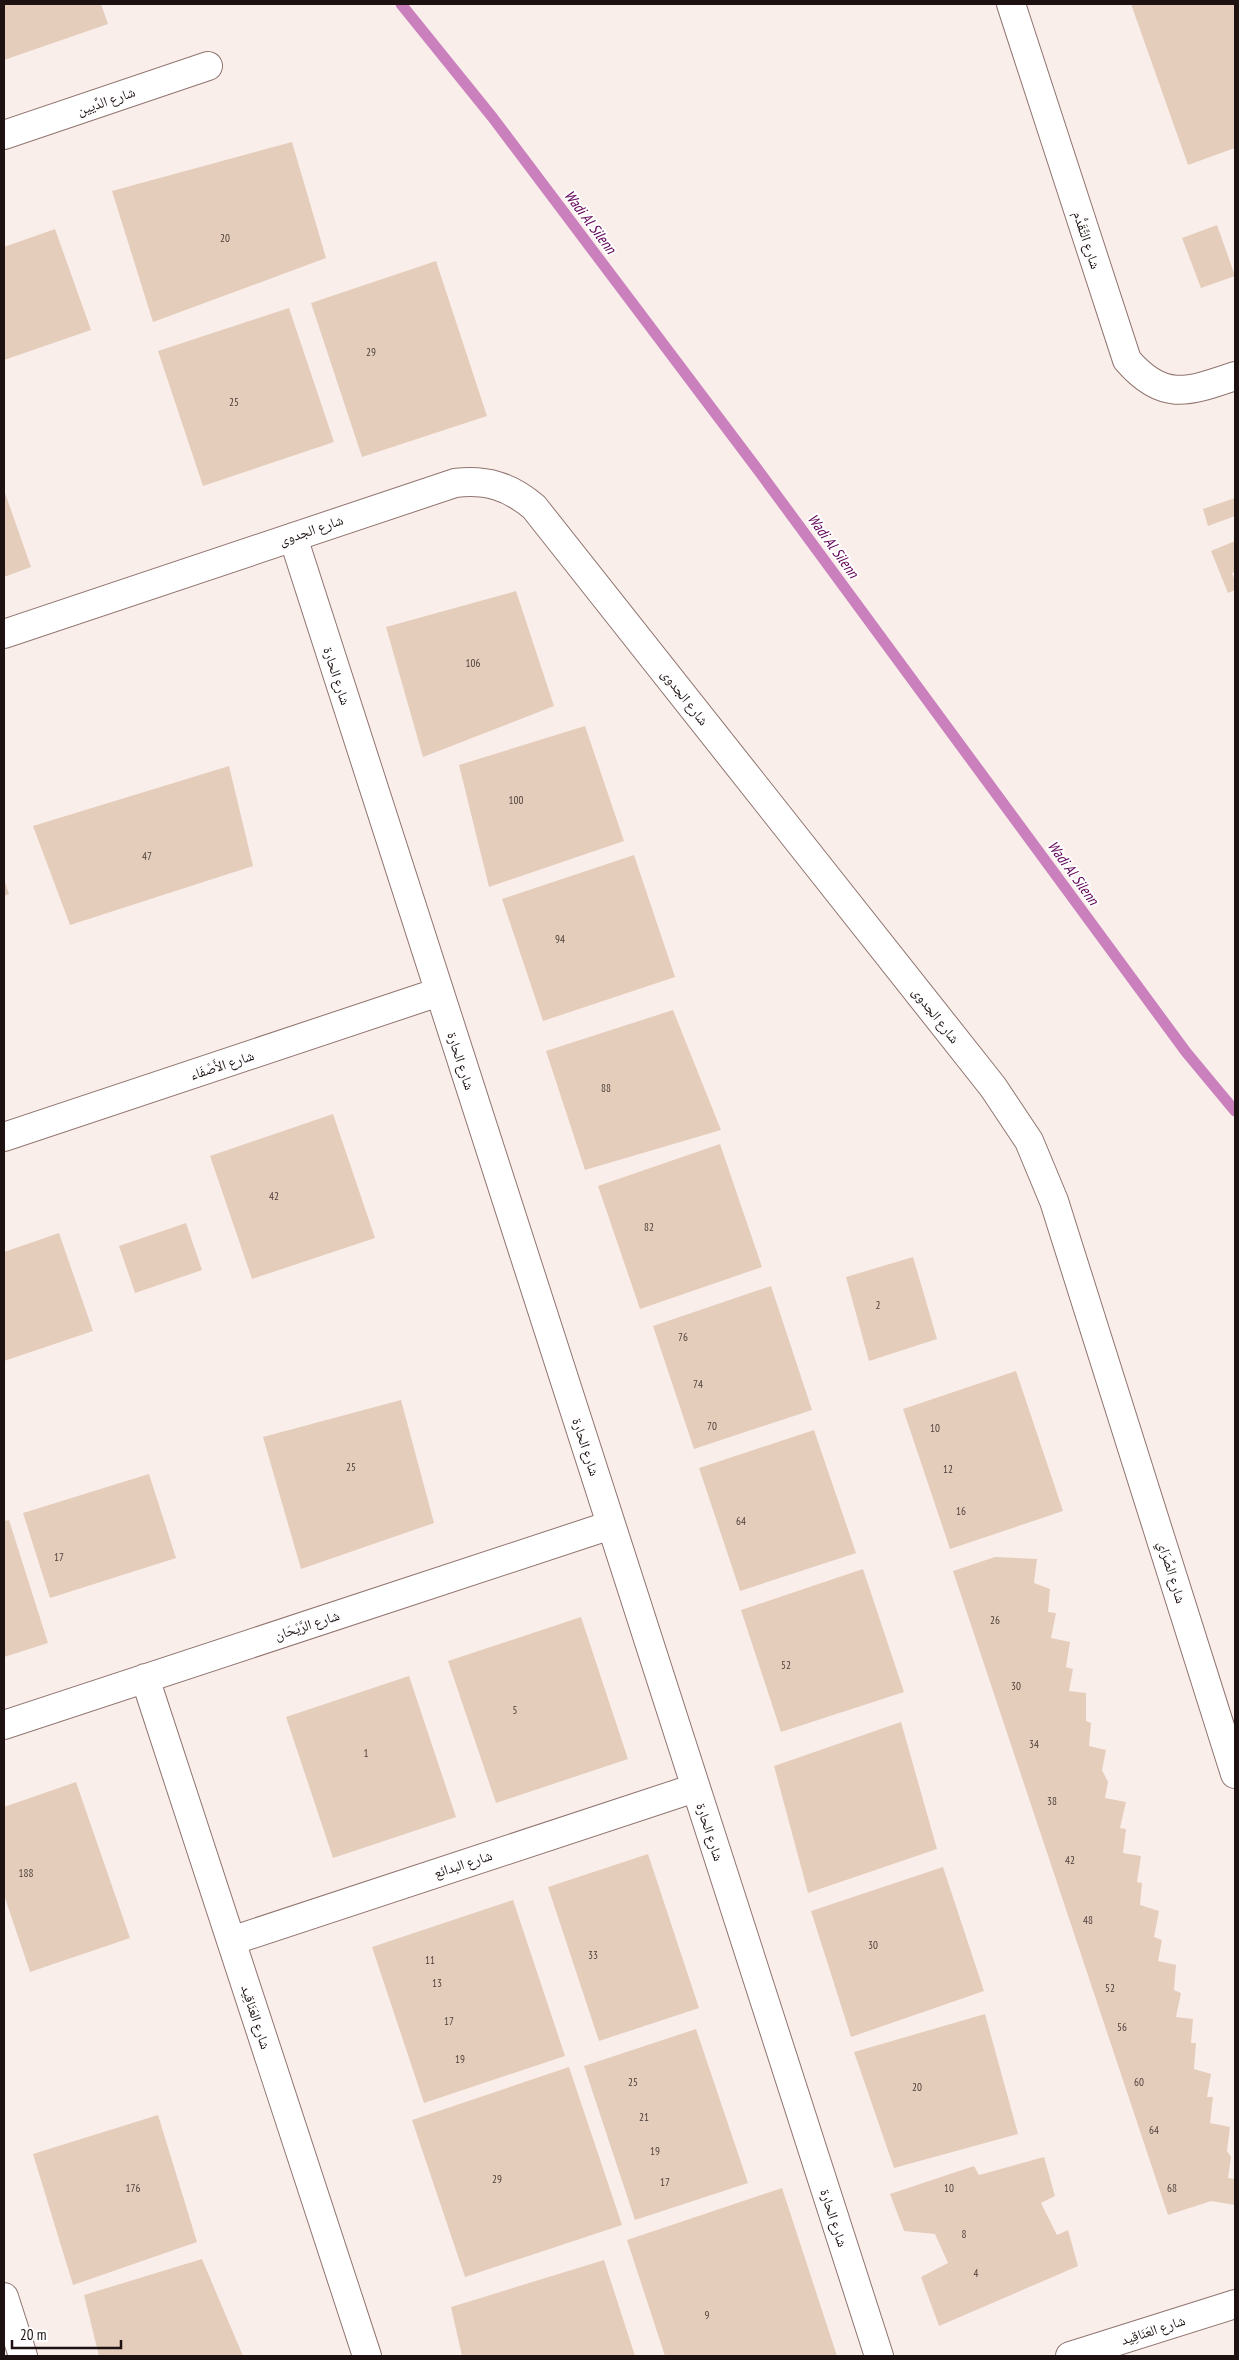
<svg xmlns="http://www.w3.org/2000/svg" width="1239" height="2360" font-family="'PT Sans Narrow','Noto Naskh Arabic',sans-serif">
  <style>
    .lines { fill: none; stroke-linecap: round; stroke-linejoin: round }
    .stream { stroke: #ca80bd; stroke-width: 11 }
    .building { fill: #e5cdbb }
    .minor-casing { stroke: #90746f; stroke-width: 30 }
    .minor { stroke: #fff; stroke-width: 28 }
    .labels { text-anchor: middle; stroke-width: 4; stroke-linejoin: round; paint-order: stroke }
    .number-label { font-size: 11px; fill: #4f413c }
    .street-label { font-size: 14px; fill: #1d1211; stroke: #fefefe }
    .water-label { font-size: 15px; font-style: italic; fill: #610358; stroke: #fefefe }
  </style>
  <rect width="100%" height="100%" fill="#faeeeb"/>
  <g class="lines">
    <!-- stream -->
    <path class="stream" d="M401 4 493 118 761 474 1186 1052 1235 1111"/>
  </g>
  <!-- building -->
  <path class="building" d="M4 4H101L108 24 4 60Z
    M1131 4H1235V148L1188 165Z
    M292 142 326 258 153 322 112 191Z
    M1217 225 1235 276 1201 288 1182 238Z
    M55 229 91 330 4 360V247Z
    M436 261 487 416 362 457 311 303Z
    M289 308 334 442 203 486 158 351Z
    M4 490 31 567 4 577Z
    M1235 498V516L1208 526 1203 509Z
    M1235 541V572L1232 573 1235 581V590L1228 593 1211 551Z
    M516 591 554 706 423 757 386 627Z
    M585 726 624 841 489 887 459 765Z
    M229 766 253 866 70 925 33 826Z
    M634 855 675 977 543 1021 502 899Z
    M4 879 9 894 4 896Z
    M673 1010 721 1130 585 1170 546 1051Z
    M333 1114 375 1238 252 1279 210 1156Z
    M720 1144 762 1267 640 1309 598 1186Z
    M186 1223 202 1270 135 1293 119 1246Z
    M59 1233 93 1331 4 1361V1252Z
    M913 1257 937 1339 869 1361 846 1277Z
    M771 1286 812 1410 694 1449 653 1326Z
    M1016 1371 1063 1511 950 1549 903 1409Z
    M401 1400 434 1523 301 1569 263 1437Z
    M814 1430 856 1553 740 1591 699 1468Z
    M149 1474 176 1558 50 1598 23 1513Z
    M9 1520 48 1643 4 1657V1521Z
    M995 1557 1037 1559 1034 1583 1050 1589 1048 1612 1056 1613 1051 1638 1070 1642 1066 1667 1073 1669 1069 1691 1086 1693V1721L1091 1723 1089 1746 1106 1750 1102 1770 1108 1782 1105 1798 1126 1802 1120 1828 1126 1829 1123 1853 1141 1856 1137 1882 1142 1883 1140 1905 1159 1911 1154 1937 1162 1940 1158 1961 1176 1965 1174 1990 1181 1993 1176 2017 1193 2019 1191 2043H1196L1194 2069 1211 2074 1207 2097H1213L1210 2123 1230 2127 1227 2151 1231 2157 1228 2178 1235 2179V2205L1211 2201 1168 2215 953 1571Z
    M863 1569 904 1692 781 1732 741 1610Z
    M581 1617 628 1759 496 1803 448 1661Z
    M409 1676 456 1817 333 1858 286 1717Z
    M901 1722 937 1849 808 1893 774 1766Z
    M76 1782 130 1938 30 1972 4 1895V1807Z
    M648 1854 699 2008 599 2041 548 1887Z
    M943 1867 984 1991 851 2037 811 1911Z
    M513 1900 565 2056 424 2103 372 1947Z
    M985 2014 1018 2134 894 2168 854 2052Z
    M696 2029 748 2183 635 2220 584 2066Z
    M569 2067 622 2225 465 2277 412 2120Z
    M158 2115 197 2242 73 2285 33 2154Z
    M1044 2157 1055 2196 1041 2203 1057 2235 1068 2230 1078 2266 939 2326 921 2277 948 2263 935 2234 904 2231 890 2194 974 2166 979 2175Z
    M782 2188 837 2356H665L627 2240Z
    M202 2259 243 2356H99L84 2295Z
    M604 2260 635 2356H462L451 2307Z"/>
  <g class="lines">
    <!-- minor casing -->
    <g class="minor-casing">
      <path id="minor" d="M1011 4 1127 360C1163 402 1188 392 1235 376
        M4 135 208 66
        M293 537 879 2356
        M4 634 455 483C487 479 510 487 534 507L993 1087 1029 1141 1054 1201 1235 1774
        M4 1137 439 992
        M145 1678 367 2356
        M4 1725 611 1525
        M231 1941 695 1788
        M4 2297 23 2356
        M1070 2356 1235 2304"/>
    </g>
    <!-- minor -->
    <use href="#minor" class="minor"/>
  </g>
  <g class="labels">
    <!-- number labels -->
    <g class="number-label">
      <text x="225" y="242">20</text>
      <text x="371" y="356">29</text>
      <text x="234" y="406">25</text>
      <text x="473" y="667">106</text>
      <text x="516" y="804">100</text>
      <text x="147" y="860">47</text>
      <text x="560" y="943">94</text>
      <text x="606" y="1092">88</text>
      <text x="274" y="1200">42</text>
      <text x="649" y="1231">82</text>
      <text x="878" y="1309">2</text>
      <text x="683" y="1341">76</text>
      <text x="698" y="1388">74</text>
      <text x="712" y="1430">70</text>
      <text x="935" y="1432">10</text>
      <text x="351" y="1471">25</text>
      <text x="948" y="1473">12</text>
      <text x="961" y="1515">16</text>
      <text x="741" y="1525">64</text>
      <text x="59" y="1561">17</text>
      <text x="995" y="1624">26</text>
      <text x="786" y="1669">52</text>
      <text x="1016" y="1690">30</text>
      <text x="515" y="1714">5</text>
      <text x="1034" y="1748">34</text>
      <text x="366" y="1757">1</text>
      <text x="1052" y="1805">38</text>
      <text x="1070" y="1864">42</text>
      <text x="26" y="1877">188</text>
      <text x="1088" y="1924">48</text>
      <text x="873" y="1949">30</text>
      <text x="593" y="1959">33</text>
      <text x="430" y="1964">11</text>
      <text x="437" y="1987">13</text>
      <text x="1110" y="1992">52</text>
      <text x="449" y="2025">17</text>
      <text x="1122" y="2031">56</text>
      <text x="460" y="2063">19</text>
      <text x="633" y="2086">25</text>
      <text x="1139" y="2086">60</text>
      <text x="917" y="2091">20</text>
      <text x="644" y="2121">21</text>
      <text x="1154" y="2134">64</text>
      <text x="655" y="2155">19</text>
      <text x="497" y="2183">29</text>
      <text x="665" y="2186">17</text>
      <text x="133" y="2192">176</text>
      <text x="949" y="2192">10</text>
      <text x="1172" y="2192">68</text>
      <text x="964" y="2238">8</text>
      <text x="976" y="2277">4</text>
      <text x="707" y="2319">9</text>
    </g>
    <!-- street labels -->
    <g class="street-label">
      <text transform="translate(106 101) rotate(-19)" y="5">شارع الدِّيين</text>
      <text transform="translate(1087 240) rotate(72)" y="5">شارع التَّقَدُّم</text>
      <text transform="translate(311 530) rotate(-19)" y="5">شارع الجدوى</text>
      <text transform="translate(337 676) rotate(72)" y="5">شارع الحارة</text>
      <text transform="translate(685 697) rotate(52)" y="5">شارع الجدوى</text>
      <text transform="translate(936 1015) rotate(52)" y="5">شارع الجدوى</text>
      <text transform="translate(461 1061) rotate(72)" y="5">شارع الحارة</text>
      <text transform="translate(222 1065) rotate(-18)" y="5">شارع الأَصْفَاء</text>
      <text transform="translate(586 1447) rotate(72)" y="5">شارع الحارة</text>
      <text transform="translate(1172 1572) rotate(73)" y="5">شارع الصِّرَاي</text>
      <text transform="translate(307 1625) rotate(-18)" y="5">شارع الرَّيْحَان</text>
      <text transform="translate(710 1832) rotate(72)" y="5">شارع الحارة</text>
      <text transform="translate(463 1864) rotate(-18)" y="5">شارع البدائع</text>
      <text transform="translate(256 2017) rotate(72)" y="5">شارع العَنَاقِيد</text>
      <text transform="translate(834 2218) rotate(72)" y="5">شارع الحارة</text>
      <text transform="translate(1153 2330) rotate(-18)" y="5">شارع العَنَاقِيد</text>
    </g>
    <!-- water labels -->
    <g class="water-label">
      <text transform="translate(590 222) rotate(53)" y="5">Wadi Al Silenn</text>
      <text transform="translate(833 546) rotate(54)" y="5">Wadi Al Silenn</text>
      <text transform="translate(1073 873) rotate(54)" y="5">Wadi Al Silenn</text>
    </g>
  </g>
  <!-- border -->
  <rect width="1239" height="2360" fill="none" stroke="#1d1211" stroke-width="10"/>
  <!-- scale -->
  <path d="M12 2340v8h109v-8" fill="none" stroke="#1d1211" stroke-width="2.5"/>
  <text x="20" y="2340" font-size="15" fill="#1d1211" stroke="#fefefe" stroke-width="4" paint-order="stroke">20 m</text>
</svg>
